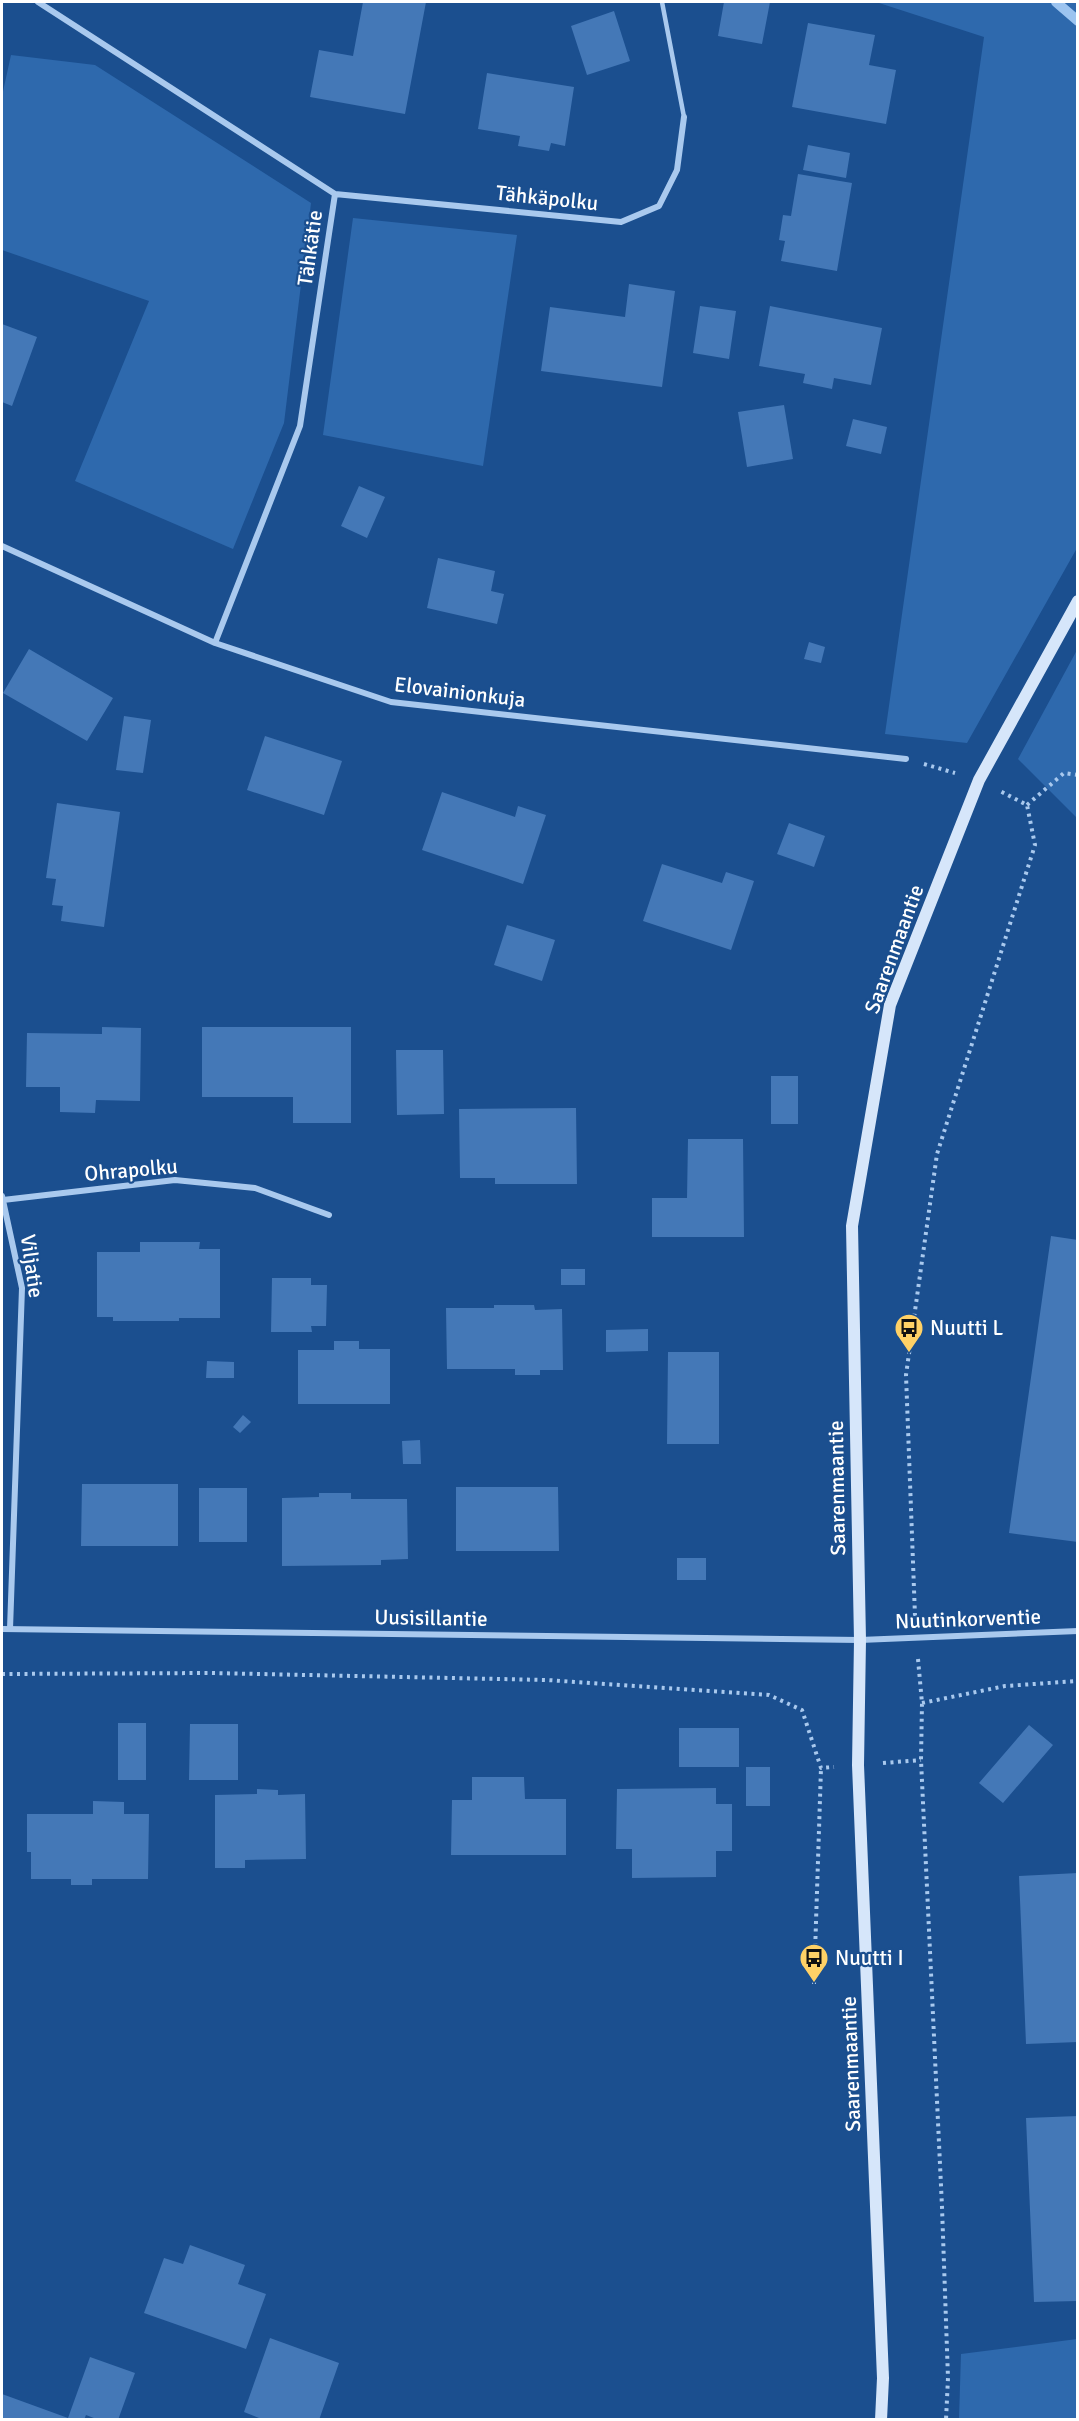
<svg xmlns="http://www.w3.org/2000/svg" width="1079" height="2421" font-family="Signika,sans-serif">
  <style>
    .green { fill: #2e69ad }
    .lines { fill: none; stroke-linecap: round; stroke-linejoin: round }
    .stream { stroke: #9cc4f0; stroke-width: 10 }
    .building { fill: #4478b7 }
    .path { stroke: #a9c9ee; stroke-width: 4; stroke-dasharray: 3 4.5; stroke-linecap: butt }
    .lane { stroke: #a9c9ee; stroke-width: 4.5 }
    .street { stroke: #a9c9ee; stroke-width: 6 }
    .secondary { stroke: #d6e6fa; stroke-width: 12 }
    .labels { text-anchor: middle; stroke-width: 4.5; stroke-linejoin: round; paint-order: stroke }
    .street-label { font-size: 21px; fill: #fff; stroke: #1b4f8f }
    .poi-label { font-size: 21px; fill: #fff; stroke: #1b4f8f; text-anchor: start }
  </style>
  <rect width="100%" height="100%" fill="#1b4f8f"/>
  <!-- green -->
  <path class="green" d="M876 2H1077V548L967 743 885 734 984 37Z
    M11 55 95 65 311 203 284 423 233 549 75 481 149 301 2 250V96Z
    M353 218 517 235 483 466 323 435Z
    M1077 650 1078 818H1077L1018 759Z
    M1077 2339V2419H959L961 2354Z"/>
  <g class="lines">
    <!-- stream -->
    <path class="stream" d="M1056 2 1078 21"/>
  </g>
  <!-- building -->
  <path class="building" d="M363 2H426L405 114 310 97 319 50 353 56Z
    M724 2H770L762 44 718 36Z
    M614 11 630 61 587 75 571 26Z
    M808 23 875 35 869 65 896 70 886 124 792 107Z
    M487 73 574 87 565 146 551 143 549 151 518 146 520 136 478 129Z
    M808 145 850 153 846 178 803 170Z
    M798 174 852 183 837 271 781 261 785 241 779 240 783 215 791 216Z
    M629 284 675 291 662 387 541 371 550 307 625 317Z
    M700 306 736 311 729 359 693 353Z
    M770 306 882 328 871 385 834 378 832 389 803 383 805 374 759 366Z
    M2 324 37 337 12 406 2 402Z
    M784 405 793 459 747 467 738 412Z
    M853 419 887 427 881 454 846 446Z
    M359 486 385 497 367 538 341 526Z
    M438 558 495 571 491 591 504 594 497 624 427 608Z
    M809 642 825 647 821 663 804 659Z
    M29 649 113 698 87 741 3 693Z
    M124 716 151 720 143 773 116 770Z
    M265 736 342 761 324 815 247 790Z
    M442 792 515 817 518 806 546 815 523 884 422 850Z
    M57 803 120 812 104 927 61 921 63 906 52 905 56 879 46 878Z
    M789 823 825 836 814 867 777 854Z
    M662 864 722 883 726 872 754 881 731 950 643 921Z
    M507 925 555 940 542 981 494 965Z
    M102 1027 141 1028 140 1101 96 1100 95 1113 60 1112V1087H26L27 1033 102 1034Z
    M202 1027H351V1123H293V1097H202Z
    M396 1050H443L444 1114 397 1115Z
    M771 1076H798V1124H771Z
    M576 1108 577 1184H495V1178H460L459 1109Z
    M688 1139H743L744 1237H652V1198H687Z
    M1051 1236 1078 1240V1542L1009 1533Z
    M140 1242H200L199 1249H220V1318H179V1321H113V1317H97V1252H140Z
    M561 1269H585V1285H561Z
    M272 1278H311V1285H327L326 1326H311L312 1332H271Z
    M494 1305H534L535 1310 562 1309 563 1370H540V1375H515V1369H447L446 1308H494Z
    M648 1329V1351L606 1352V1330Z
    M334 1341H359V1349H390V1404H298V1350H334Z
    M668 1352H719V1444H667Z
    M207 1361 234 1362V1378H206Z
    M243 1415 251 1422 240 1433 233 1427Z
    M420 1440 421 1464H403L402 1441Z
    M82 1484H178V1546H81Z
    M456 1487H558L559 1551H456Z
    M199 1488H247V1542H199Z
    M319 1493H351V1499H407L408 1559 381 1560V1565L282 1566V1498L319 1497Z
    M677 1558H706V1580H677Z
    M118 1723H146V1780H118Z
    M190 1724H238V1780H189Z
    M1029 1725 1053 1745 1003 1803 979 1783Z
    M679 1728H739V1767H679Z
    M746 1767H770V1806H746Z
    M472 1777H524L525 1799H566V1855H451L452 1800H472Z
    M716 1788V1804H732V1851H716V1877L632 1878V1849H616L617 1789Z
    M257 1789 278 1790V1795L305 1794 306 1859 245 1860V1868H215V1795L257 1794Z
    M93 1801 124 1802V1814H149L148 1879H92V1885H71V1879H31V1852H27V1814H93Z
    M1078 1873V2042L1026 2044 1019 1876Z
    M1078 2116V2301L1034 2302 1026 2118Z
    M190 2245 245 2265 238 2284 266 2294 246 2349 144 2313 164 2258 183 2264Z
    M270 2338 339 2363 319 2420H264L244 2412Z
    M90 2357 135 2373 118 2420H99L86 2415 84 2420H2V2394L68 2418Z"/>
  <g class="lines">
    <!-- path -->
    <path class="path" d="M924 764 955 773
      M1027 805 1064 773 1078 775
      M915 1616 906 1375 937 1154 1035 845 1027 805 1000 791
      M918 1659 922 1703 921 1760 942 2207 948 2378 946 2420
      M2 1674 211 1673 547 1680 769 1695 802 1710 821 1768 834 1767
      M922 1703 1005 1686 1078 1681
      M883 1763 921 1760
      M814 1984 821 1768"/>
    <!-- lane -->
    <path class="lane" d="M662 2 684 117"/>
    <!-- street -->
    <path class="street" d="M38 2 335 194 300 426 215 643
      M335 194 621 222 659 206 677 170 684 117
      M2 546 215 643 391 702 906 759
      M2 1196 22 1288 10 1629
      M3 1200 175 1180 255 1188 329 1215
      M2 1629 860 1640 1078 1631"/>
    <!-- secondary -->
    <path class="secondary" d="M881 2420 883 2378 858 1765 860 1640 852 1226 890 1005 979 780 1078 601"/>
  </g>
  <!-- icons -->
  <defs>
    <g id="bus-pin" transform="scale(1.5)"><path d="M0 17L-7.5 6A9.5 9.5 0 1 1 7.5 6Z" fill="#ffd166" stroke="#1b4f8f"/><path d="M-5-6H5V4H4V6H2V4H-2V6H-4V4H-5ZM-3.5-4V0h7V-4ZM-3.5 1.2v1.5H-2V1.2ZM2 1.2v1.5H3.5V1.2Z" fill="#111"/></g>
  </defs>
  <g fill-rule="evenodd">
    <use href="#bus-pin" x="909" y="1328"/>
    <use href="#bus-pin" x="814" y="1958"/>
  </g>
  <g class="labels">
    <!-- street labels -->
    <g class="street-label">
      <text transform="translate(547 198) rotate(6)" y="7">Tähkäpolku</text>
      <text transform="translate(310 248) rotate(-82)" y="7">Tähkätie</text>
      <text transform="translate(460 692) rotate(7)" y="7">Elovainionkuja</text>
      <text transform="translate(894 949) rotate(-70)" y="7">Saarenmaantie</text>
      <text transform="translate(131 1170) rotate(-5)" y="7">Ohrapolku</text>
      <text transform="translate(32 1266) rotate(82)" y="7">Viljatie</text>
      <text transform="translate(837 1488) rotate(-91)" y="7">Saarenmaantie</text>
      <text transform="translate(431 1618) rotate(1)" y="7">Uusisillantie</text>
      <text transform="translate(968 1619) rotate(-2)" y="7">Nuutinkorventie</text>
      <text transform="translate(851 2064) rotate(-92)" y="7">Saarenmaantie</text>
    </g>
    <!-- poi labels -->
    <g class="poi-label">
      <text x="930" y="1335">Nuutti L</text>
      <text x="835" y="1965">Nuutti I</text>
    </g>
  </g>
  <!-- border -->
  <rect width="1079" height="2421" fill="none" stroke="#ffffff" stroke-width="6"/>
</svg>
